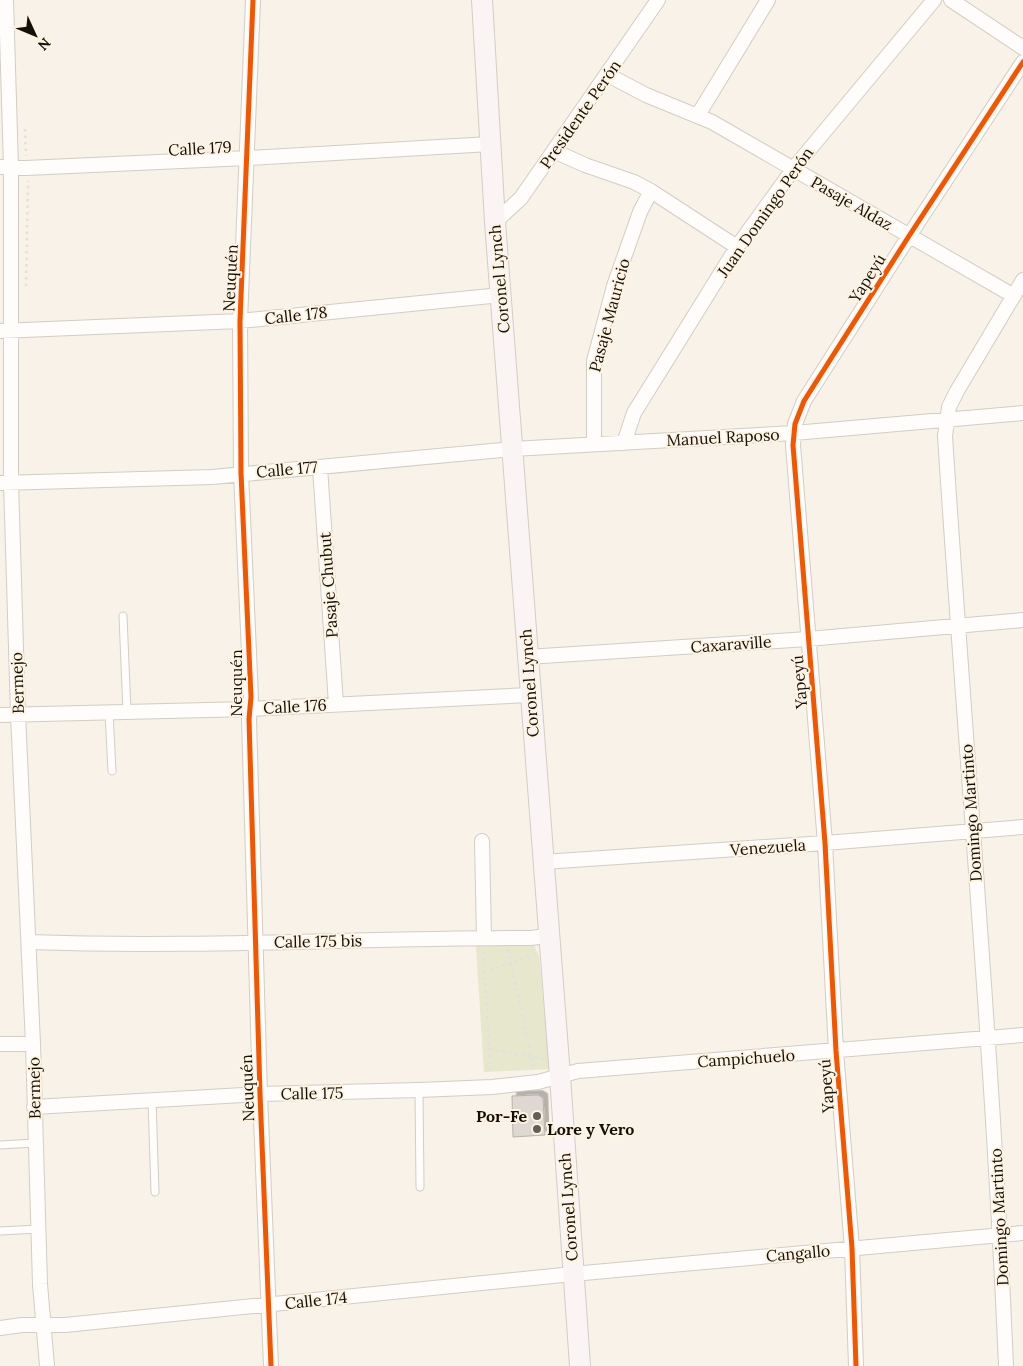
<svg xmlns="http://www.w3.org/2000/svg" width="1023" height="1366" font-family="Lora,serif">
  <style>
    .green { fill: #e6e7cd }
    .building { fill: #dfd8d2; stroke: #b8b2ac; filter: url(#shadow) }
    .lines { fill: none; stroke-linecap: round; stroke-linejoin: round }
    .lane-casing { stroke: #d2cdc5; stroke-width: 9 }
    .street-casing { stroke: #d2cdc5; stroke-width: 16 }
    .secondary-casing { stroke: #d2cdc5; stroke-width: 22 }
    .path { stroke: #e2e0dd; stroke-width: 2.5; stroke-dasharray: 2.5 4; stroke-linecap: butt }
    .lane { stroke: #fefdfc; stroke-width: 7 }
    .street { stroke: #fefdfc; stroke-width: 14 }
    .secondary { stroke: #faf5f4; stroke-width: 20 }
    .cycleway-casing { stroke: #fef3e2; stroke-width: 8 }
    .cycleway { stroke: #e8590c; stroke-width: 5 }
    .poi-dot { fill: #635f58; stroke: #fef3e2; stroke-width: 2 }
    .labels { text-anchor: middle; stroke-width: 4; stroke-linejoin: round; paint-order: stroke }
    .street-label { font-size: 16px; fill: #13100a; stroke: #fef3e2 }
    .poi-label { font-size: 16px; font-weight: bold; fill: #13100a; stroke: #fef3e2; text-anchor: end }
  </style>
  <defs>
    <filter id="shadow"><feDropShadow dx="4.5" dy="-4.5" stdDeviation="0" flood-color="#0004"/></filter>
  </defs>
  <rect width="100%" height="100%" fill="#f8f2e8"/>
  <!-- green -->
  <path class="green" d="M534 945 539 956 550 1069 484 1072 476 946Z"/>
  <!-- building -->
  <path class="building" d="M538 1095 543 1098 545 1135 513 1137 512 1096Z"/>
  <g class="lines">
    <!-- lane casing -->
    <g class="lane-casing">
      <path id="lane" d="M123 616 127 712
        M109 712 112 771
        M419 1090 420 1187
        M152 1100 155 1192
        M0 1145 35 1143
        M0 1231 38 1229"/>
    </g>
    <!-- street casing -->
    <g class="street-casing">
      <path id="street" d="M6 0 11 168V482L18 714 33 1044 40 1284 47 1366
        M253 0 240 321 241 473 251 697 249 719 260 1094 271 1366
        M951 0 1023 48
        M608 75 646 95 712 122 1014 296
        M698 115 768 0
        M554 151 585 165 634 182 651 191 737 247
        M0 167 26 168 248 158 490 144
        M495 222 521 198 658 0
        M0 331 240 321 501 295
        M594 443V361L614 286 640 212 651 191
        M624 443 634 413 737 247 794 168 934 0
        M320 467 336 704
        M0 483 212 477 513 449 794 433 1023 413
        M527 657 808 639 1023 620
        M0 715 250 709 530 695
        M482 841 484 938
        M543 862 825 843 1023 827
        M29 942C196 948 363 938 530 938L548 936
        M0 1044H33
        M34 1107 260 1094 419 1090 492 1087 538 1082 578 1071 1023 1035
        M0 1328 22 1325H65L573 1274 1023 1233
        M856 1366 852 1248 836 1051 825 843 793 445 795 424 804 401 909 236 1023 62
        M1006 1366C993 1056 965 746 945 436L949 407 957 391 1023 280"/>
    </g>
    <!-- secondary casing -->
    <g class="secondary-casing">
      <path id="secondary" d="M482 0 495 222 560 1076 580 1366"/>
    </g>
    <!-- path -->
    <path class="path" d="M25 129 26 156
      M26 286 28 181
      M508 950 534 1069
      M483 951 491 1073
      M484 972 535 954
      M490 1049 544 1059"/>
    <!-- lane -->
    <use href="#lane" class="lane"/>
    <!-- street -->
    <use href="#street" class="street"/>
    <!-- secondary -->
    <use href="#secondary" class="secondary"/>
    <!-- cycleway casing -->
    <g class="cycleway-casing">
      <path id="cycleway" d="M253 0 240 321 241 473 251 697 249 719 260 1094 271 1366
        M856 1366 852 1248 836 1051 825 843 793 445 795 424 804 401 909 236 1023 62"/>
    </g>
    <!-- cycleway -->
    <use href="#cycleway" class="cycleway"/>
  </g>
  <!-- markers -->
  <g class="poi-dot">
    <circle cx="537" cy="1116" r="5"/>
    <circle cx="537" cy="1129" r="5"/>
  </g>
  <g class="labels">
    <!-- street labels -->
    <g class="street-label">
      <text transform="translate(580 114) rotate(-55)" y="6">Presidente Perón</text>
      <text transform="translate(200 148) rotate(-3)" y="6">Calle 179</text>
      <text transform="translate(852 203) rotate(30)" y="6">Pasaje Aldaz</text>
      <text transform="translate(765 212) rotate(-55)" y="6">Juan Domingo Perón</text>
      <text transform="translate(230 278) rotate(-87)" y="6">Neuquén</text>
      <text transform="translate(867 278) rotate(-58)" y="6">Yapeyú</text>
      <text transform="translate(499 279) rotate(-95)" y="6">Coronel Lynch</text>
      <text transform="translate(296 315) rotate(-6)" y="6">Calle 178</text>
      <text transform="translate(609 315) rotate(-75)" y="6">Pasaje Mauricio</text>
      <text transform="translate(723 437) rotate(-3)" y="6">Manuel Raposo</text>
      <text transform="translate(287 469) rotate(-5)" y="6">Calle 177</text>
      <text transform="translate(328 585) rotate(-94)" y="6">Pasaje Chubut</text>
      <text transform="translate(731 644) rotate(-4)" y="6">Caxaraville</text>
      <text transform="translate(799 682) rotate(-95)" y="6">Yapeyú</text>
      <text transform="translate(17 683) rotate(-92)" y="6">Bermejo</text>
      <text transform="translate(236 683) rotate(-90)" y="6">Neuquén</text>
      <text transform="translate(529 683) rotate(-94)" y="6">Coronel Lynch</text>
      <text transform="translate(295 706) rotate(-3)" y="6">Calle 176</text>
      <text transform="translate(971 813) rotate(-94)" y="6">Domingo Martinto</text>
      <text transform="translate(768 847) rotate(-4)" y="6">Venezuela</text>
      <text transform="translate(318 941) rotate(-1)" y="6">Calle 175 bis</text>
      <text transform="translate(746 1058) rotate(-4)" y="6">Campichuelo</text>
      <text transform="translate(826 1086) rotate(-94)" y="6">Yapeyú</text>
      <text transform="translate(34 1088) rotate(-91)" y="6">Bermejo</text>
      <text transform="translate(247 1088) rotate(-92)" y="6">Neuquén</text>
      <text transform="translate(312 1093) rotate(-1)" y="6">Calle 175</text>
      <text transform="translate(568 1207) rotate(-94)" y="6">Coronel Lynch</text>
      <text transform="translate(999 1217) rotate(-93)" y="6">Domingo Martinto</text>
      <text transform="translate(798 1253) rotate(-5)" y="6">Cangallo</text>
      <text transform="translate(316 1300) rotate(-6)" y="6">Calle 174</text>
    </g>
    <!-- poi labels -->
    <g class="poi-label">
      <text x="527" y="1122">Por-Fe</text>
      <text x="547" y="1135" text-anchor="start">Lore y Vero</text>
    </g>
  </g>
  <!-- north arrow -->
  <g transform="translate(35 35) rotate(134)" stroke="#fef3e2" stroke-width="4" paint-order="stroke">
  <path d="M0-4L9 19L0 12L-9 19Z" fill="#13100a"/>
  <text y="-8" font-size="14" font-weight="bold" text-anchor="middle" fill="#13100a">N</text>
  </g>
</svg>
